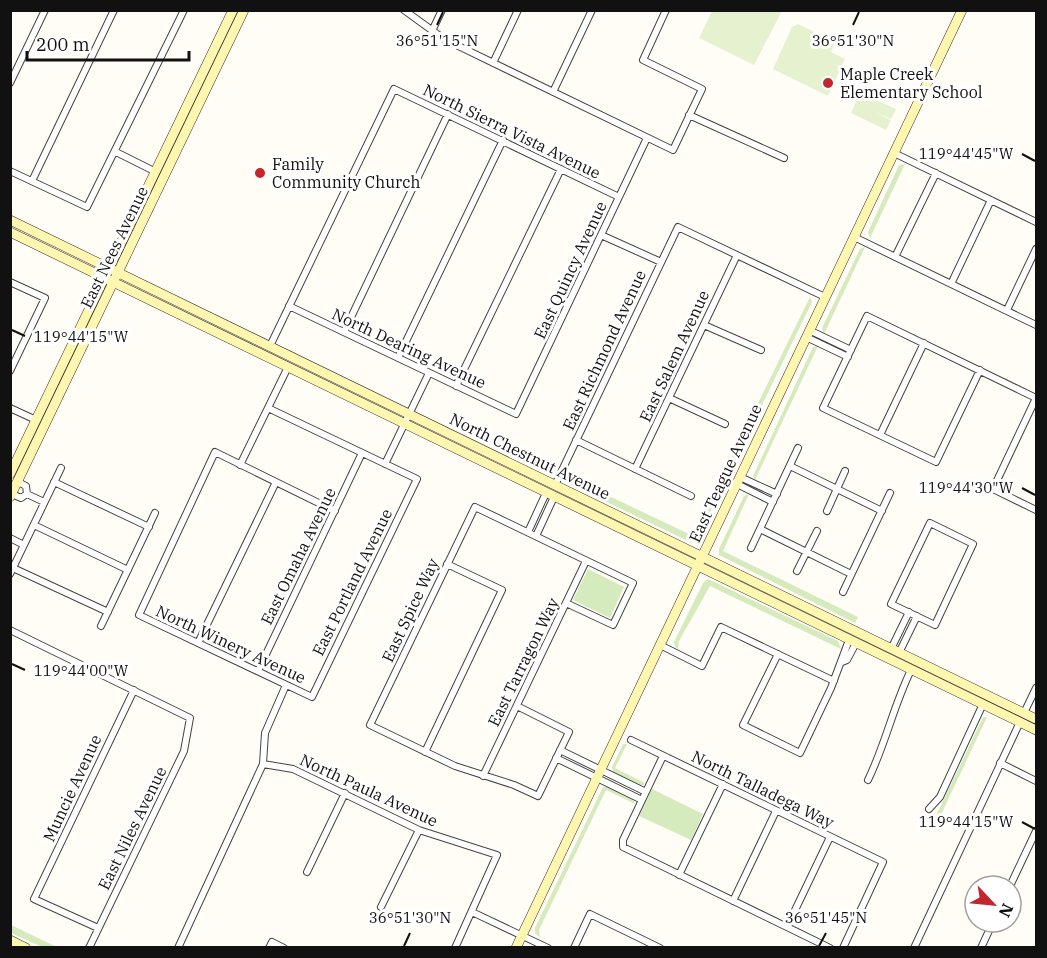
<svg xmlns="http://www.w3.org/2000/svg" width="1047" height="958" font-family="'IBM Plex Serif',serif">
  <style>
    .green { fill: #d5ebbd }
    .pitch { fill: #e6f2cf }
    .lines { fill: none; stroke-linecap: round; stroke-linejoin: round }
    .street-casing { stroke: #444; stroke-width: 8 }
    .secondary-casing { stroke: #333; stroke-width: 10 }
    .street { stroke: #fff; stroke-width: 6 }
    .secondary { stroke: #fff6b0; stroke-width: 9 }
    .ticks { fill: none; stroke: #111; stroke-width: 2 }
    .poi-dot { fill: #c4262e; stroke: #fff; stroke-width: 2 }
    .labels { text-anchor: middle; stroke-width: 6; stroke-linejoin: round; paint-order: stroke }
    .poi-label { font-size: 16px; fill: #111; stroke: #fff; text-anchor: start }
    .street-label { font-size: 16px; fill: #111; stroke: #fff }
    .ticks-label { font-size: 15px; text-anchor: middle; fill: #111; stroke: #fff; stroke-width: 6; stroke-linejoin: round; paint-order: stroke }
  </style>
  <rect width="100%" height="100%" fill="#fffdf5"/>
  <!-- green -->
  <path class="green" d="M905 164 870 238 868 232 899 165Z
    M865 247 824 334 822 328 860 249Z
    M810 297 812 302 697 539 690 542 567 483 565 475 691 535 694 534Z
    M818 346 755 480 753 476 813 347Z
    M749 494 723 551 858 617 855 623 719 555V549L744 496Z
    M588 569 624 587 610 618 573 600Z
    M708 579 838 641 841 649 710 586 679 641 678 649 675 647 674 642 703 583Z
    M983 717H987L939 819 935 818Z
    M623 744H627L615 768 645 783 643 785 639 786 613 772 612 767Z
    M603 787H608L633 799 635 804 606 790 539 930 540 938 535 933V928Z
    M652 789 703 814 691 840 639 816Z
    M11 925 57 947H42L11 933Z"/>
  <!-- pitch -->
  <path class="pitch" d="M712 11H782L754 65 699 38Z
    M798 24 835 42 831 52 845 59 828 96 773 69 792 27Z
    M860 93 896 109 891 119 873 111 891 120 886 130 851 113Z"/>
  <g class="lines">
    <!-- street casing -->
    <g class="street-casing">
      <path id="street" d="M404 10 444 39 673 150 702 89 643 60 666 10
        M432 31 442 10
        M493 63 518 10
        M10 83 45 10
        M553 92 592 10
        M689 115 784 158
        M116 152 156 172
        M894 153 1036 222
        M10 171 87 207 184 10
        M32 181 114 10
        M601 235 661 262
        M854 237 1036 325
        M895 257 936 173
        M10 282 45 298 10 371
        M951 284 991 200
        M289 306 516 414 647 138
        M1007 310 1036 249
        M704 325 761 350
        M809 330 851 350
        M344 332 448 114
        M806 337 848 357
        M270 346 394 89 619 197
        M398 358 503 140
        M980 370 936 462 823 408 867 316 1036 398
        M456 386 561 169
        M669 398 725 424
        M1036 398 993 489 1036 510
        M10 408 36 420
        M268 408 417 479 312 697 139 615 215 452 335 511
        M880 435 924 343
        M576 440 691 496
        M385 464 429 373
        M240 465 288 367
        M790 466 882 511
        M635 469 737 255
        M740 477 777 494
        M54 482 149 527
        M737 484 773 502
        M555 485 678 227 825 297
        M12 494 21 498 27 494 26 486 18 482
        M27 494 44 502
        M827 511 845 471
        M930 523 973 544 935 625 891 604Z
        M34 525 128 570
        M760 529 851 574
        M528 532 546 493
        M536 536 554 497
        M10 538 24 545
        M751 548 798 448
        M13 568 108 612
        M797 571 817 531
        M10 574 61 468
        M843 592 890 493
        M101 626 155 513
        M10 630 190 718 184 751 89 948
        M198 643 276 482
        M660 645 702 666 721 627 834 681
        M891 649 909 612
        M899 653 917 616
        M778 654 743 725 800 753 831 688 849 640
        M842 662 847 660 856 643
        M258 671 362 453
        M517 706 569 732 538 796 514 785 455 766 370 725 475 507 633 583 613 625 566 603
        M1024 713 1036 688
        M631 740 883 862 843 948
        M560 750 646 792
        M425 752 502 590 447 564
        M663 756 623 840V847L830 948
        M556 758 642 800
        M1000 763 1036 781
        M263 764 293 769 419 830 497 855 455 948
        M483 776 586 561
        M868 780C886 743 893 707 911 670
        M929 809 940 797 983 704
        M307 872 345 793
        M679 875 723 784
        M1010 886 1036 831
        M733 901 776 811
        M381 907 419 830
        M472 912 548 948
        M787 927 830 837
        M98 928 34 899 134 690
        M178 948 263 764 265 733 286 685
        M269 948 272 942 284 948
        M574 948 590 914 660 948
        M914 948 1020 722
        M981 948 993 922"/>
    </g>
    <!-- secondary casing -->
    <g class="secondary-casing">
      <path id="secondary" d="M10 220 1036 719
        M10 232 1036 730
        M10 474 233 10
        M10 497 244 10
        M10 940 26 948
        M516 948 962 10"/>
    </g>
    <!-- street -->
    <use href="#street" class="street"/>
    <!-- secondary -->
    <use href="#secondary" class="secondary"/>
  </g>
  <!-- ticks -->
  <path class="ticks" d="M437 25 443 12M853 25 859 12M1022 154 1035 161M12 330 25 336M1022 488 1035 495M12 664 25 670M1022 822 1035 829M404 946 410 933M819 946 826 933"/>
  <!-- markers -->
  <g class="poi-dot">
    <circle cx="828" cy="83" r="6"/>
    <circle cx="260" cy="173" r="6"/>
  </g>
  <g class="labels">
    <!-- poi labels -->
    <g class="poi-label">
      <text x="840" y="80">Maple Creek<tspan x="840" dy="18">Elementary School</tspan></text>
      <text x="272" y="170">Family<tspan x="272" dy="18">Community Church</tspan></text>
    </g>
    <!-- street labels -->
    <g class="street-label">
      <text transform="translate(512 131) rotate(26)" y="6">North Sierra Vista Avenue</text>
      <text transform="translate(114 247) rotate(-64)" y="6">East Nees Avenue</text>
      <text transform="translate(570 270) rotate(-65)" y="6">East Quincy Avenue</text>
      <text transform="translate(409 348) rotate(25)" y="6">North Dearing Avenue</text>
      <text transform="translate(604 350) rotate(-65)" y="6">East Richmond Avenue</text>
      <text transform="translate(674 356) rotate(-65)" y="6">East Salem Avenue</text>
      <text transform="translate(530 456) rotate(26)" y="6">North Chestnut Avenue</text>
      <text transform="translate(725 473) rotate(-65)" y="6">East Teague Avenue</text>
      <text transform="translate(298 556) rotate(-64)" y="6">East Omaha Avenue</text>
      <text transform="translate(352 582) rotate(-64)" y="6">East Portland Avenue</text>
      <text transform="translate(410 610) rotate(-65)" y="6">East Spice Way</text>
      <text transform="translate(231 644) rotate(25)" y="6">North Winery Avenue</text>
      <text transform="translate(523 662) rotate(-64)" y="6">East Tarragon Way</text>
      <text transform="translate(72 788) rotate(-65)" y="6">Muncie Avenue</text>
      <text transform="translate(763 789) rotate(26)" y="6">North Talladega Way</text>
      <text transform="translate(369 790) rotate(25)" y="6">North Paula Avenue</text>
      <text transform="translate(132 828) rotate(-64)" y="6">East Niles Avenue</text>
    </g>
  </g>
  <g class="ticks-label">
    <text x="437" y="46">36°51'15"N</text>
    <text x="853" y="46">36°51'30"N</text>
    <text x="966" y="159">119°44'45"W</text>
    <text x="81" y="342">119°44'15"W</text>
    <text x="966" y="493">119°44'30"W</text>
    <text x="81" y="676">119°44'00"W</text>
    <text x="966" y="827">119°44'15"W</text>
    <text x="410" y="923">36°51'30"N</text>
    <text x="826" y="923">36°51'45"N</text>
  </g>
  <!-- border -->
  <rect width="1047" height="958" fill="none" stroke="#111111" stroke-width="24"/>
  <!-- north arrow -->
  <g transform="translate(993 904) rotate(116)"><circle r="28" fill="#ffffff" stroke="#a0a0a0" stroke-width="1.5"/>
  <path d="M0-4.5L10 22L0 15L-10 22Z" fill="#c4262e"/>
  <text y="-9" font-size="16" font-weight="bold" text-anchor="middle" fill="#111111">N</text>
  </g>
  <!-- scale -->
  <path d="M27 51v9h162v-9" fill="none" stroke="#111111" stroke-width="3"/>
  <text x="36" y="51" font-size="18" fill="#111111" stroke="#ffffff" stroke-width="4.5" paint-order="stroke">200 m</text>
</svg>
